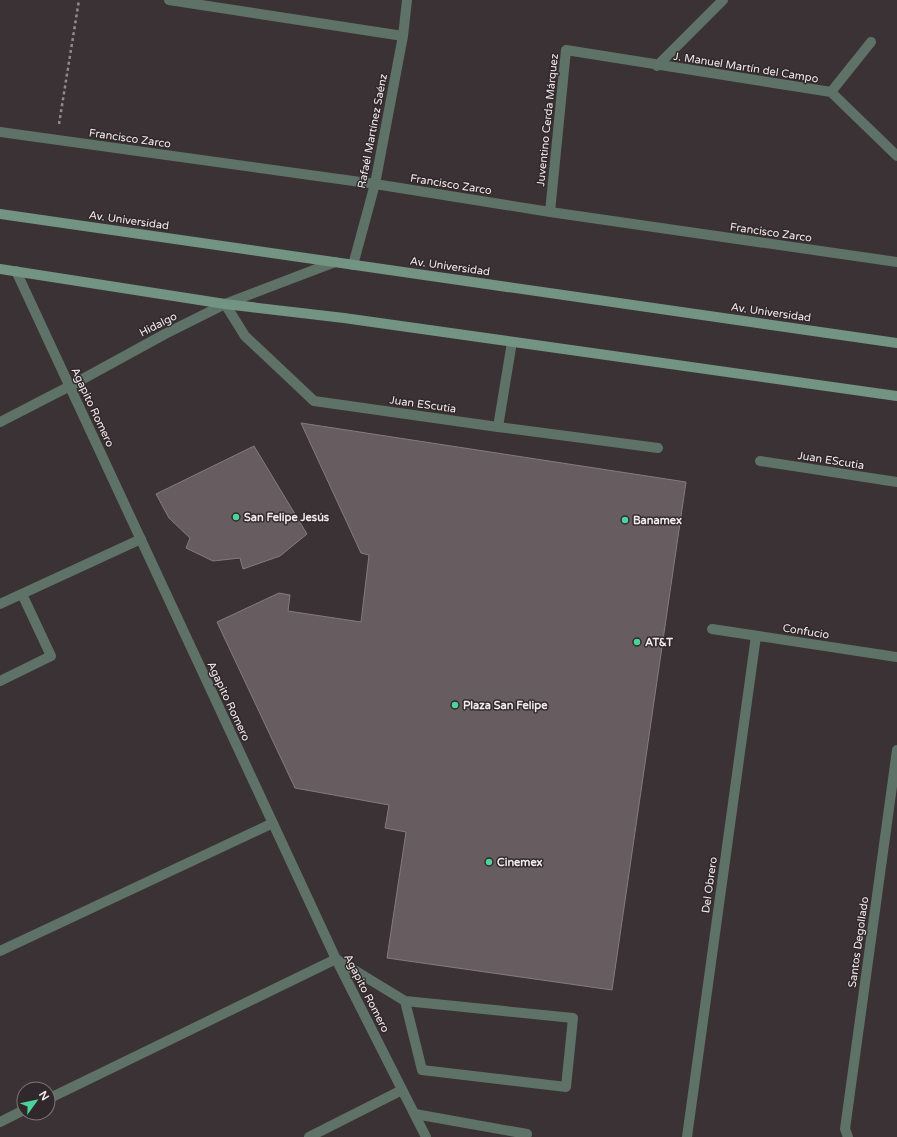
<svg xmlns="http://www.w3.org/2000/svg" width="897" height="1137" font-family="'Varela Round',sans-serif">
  <style>
    .building { fill: #675d60; stroke: #857b7e }
    .lines { fill: none; stroke-linecap: round; stroke-linejoin: round }
    .path { stroke: #928b8d; stroke-width: 2.5; stroke-dasharray: 3 3; stroke-linecap: butt }
    .service { stroke: #5e7267; stroke-width: 10 }
    .minor { stroke: #5e7267; stroke-width: 10 }
    .secondary { stroke: #739483; stroke-width: 10 }
    .poi-dot { fill: #4cd39b; stroke: #31282b; stroke-width: 1.5 }
    .labels { text-anchor: middle; stroke-width: 3; stroke-linejoin: round; paint-order: stroke }
    .street-label { font-size: 11px; fill: #f2ecee; stroke: #31282b }
    .poi-label { font-size: 11px; font-weight: bold; fill: #f2ecee; stroke: #31282b; text-anchor: start }
  </style>
  <rect width="100%" height="100%" fill="#3b3235"/>
  <!-- building -->
  <path class="building" d="M301 423 686 482 612 990 387 958 406 832 385 828 389 805 295 788 217 622 279 593 290 595 288 611 361 622 369 555 361 553Z
    M254 446 307 534 280 556 243 569 240 558 213 561 186 548 190 538 169 518 156 494Z"/>
  <g class="lines">
    <!-- path -->
    <path class="path" d="M59 124 79 0"/>
    <!-- service -->
    <path class="service" d="M225 304 245 336 314 401 498 427 658 448
      M498 427 512 342
      M0 604 141 539
      M0 681 51 656 22 594
      M336 959 405 1001 573 1018 566 1087 422 1070 405 1001
      M415 1114 527 1134"/>
    <!-- minor -->
    <path class="minor" d="M169 0 403 36
      M657 66 723 0
      M831 92 871 42
      M0 132 375 184 550 212 897 262
      M550 212 566 50 831 92 897 156
      M353 265 375 184 403 36 407 0
      M16 271 336 959 426 1137
      M0 422 70 386 165 334 225 304 335 262
      M760 461 897 482
      M712 629 897 657
      M0 951 273 823
      M48 1099 336 959
      M0 1122 24 1110
      M309 1137 402 1090
      M687 1137 756 636
      M848 1137 845 1129 897 750"/>
    <!-- secondary -->
    <path class="secondary" d="M0 214 897 343
      M0 269 225 304 344 318 897 396"/>
  </g>
  <!-- markers -->
  <g class="poi-dot">
    <circle cx="236" cy="517" r="4"/>
    <circle cx="625" cy="520" r="4"/>
    <circle cx="637" cy="642" r="4"/>
    <circle cx="455" cy="705" r="4"/>
    <circle cx="489" cy="862" r="4"/>
  </g>
  <g class="labels">
    <!-- street labels -->
    <g class="street-label">
      <text transform="translate(746 67) rotate(9)" y="4">J. Manuel Martín del Campo</text>
      <text transform="translate(547 120) rotate(-84)" y="4">Juventino Cerda Márquez</text>
      <text transform="translate(372 131) rotate(-79)" y="4">Rafaél Martínez Saénz</text>
      <text transform="translate(130 138) rotate(8)" y="4">Francisco Zarco</text>
      <text transform="translate(451 184) rotate(9)" y="4">Francisco Zarco</text>
      <text transform="translate(129 220) rotate(8)" y="4">Av. Universidad</text>
      <text transform="translate(771 232) rotate(8)" y="4">Francisco Zarco</text>
      <text transform="translate(450 266) rotate(8)" y="4">Av. Universidad</text>
      <text transform="translate(771 312) rotate(8)" y="4">Av. Universidad</text>
      <text transform="translate(158 324) rotate(-27)" y="4">Hidalgo</text>
      <text transform="translate(423 404) rotate(8)" y="4">Juan EScutia</text>
      <text transform="translate(93 407) rotate(65)" y="4">Agapito Romero</text>
      <text transform="translate(831 460) rotate(9)" y="4">Juan EScutia</text>
      <text transform="translate(806 631) rotate(9)" y="4">Confucio</text>
      <text transform="translate(229 701) rotate(65)" y="4">Agapito Romero</text>
      <text transform="translate(709 885) rotate(-82)" y="4">Del Obrero</text>
      <text transform="translate(858 942) rotate(-82)" y="4">Santos Degollado</text>
      <text transform="translate(367 993) rotate(63)" y="4">Agapito Romero</text>
    </g>
    <!-- poi labels -->
    <g class="poi-label">
      <text x="244" y="521">San Felipe Jesús</text>
      <text x="633" y="524">Banamex</text>
      <text x="645" y="646">AT&amp;T</text>
      <text x="463" y="709">Plaza San Felipe</text>
      <text x="497" y="866">Cinemex</text>
    </g>
  </g>
  <!-- north arrow -->
  <g transform="translate(36 1101) rotate(57)"><circle r="19" fill="#31282b" stroke="#7e7679"/>
  <path d="M0-3L7 15L0 10L-7 15Z" fill="#4cd39b"/>
  <text y="-6" font-size="11" font-weight="bold" text-anchor="middle" fill="#f2ecee">N</text>
  </g>
</svg>
